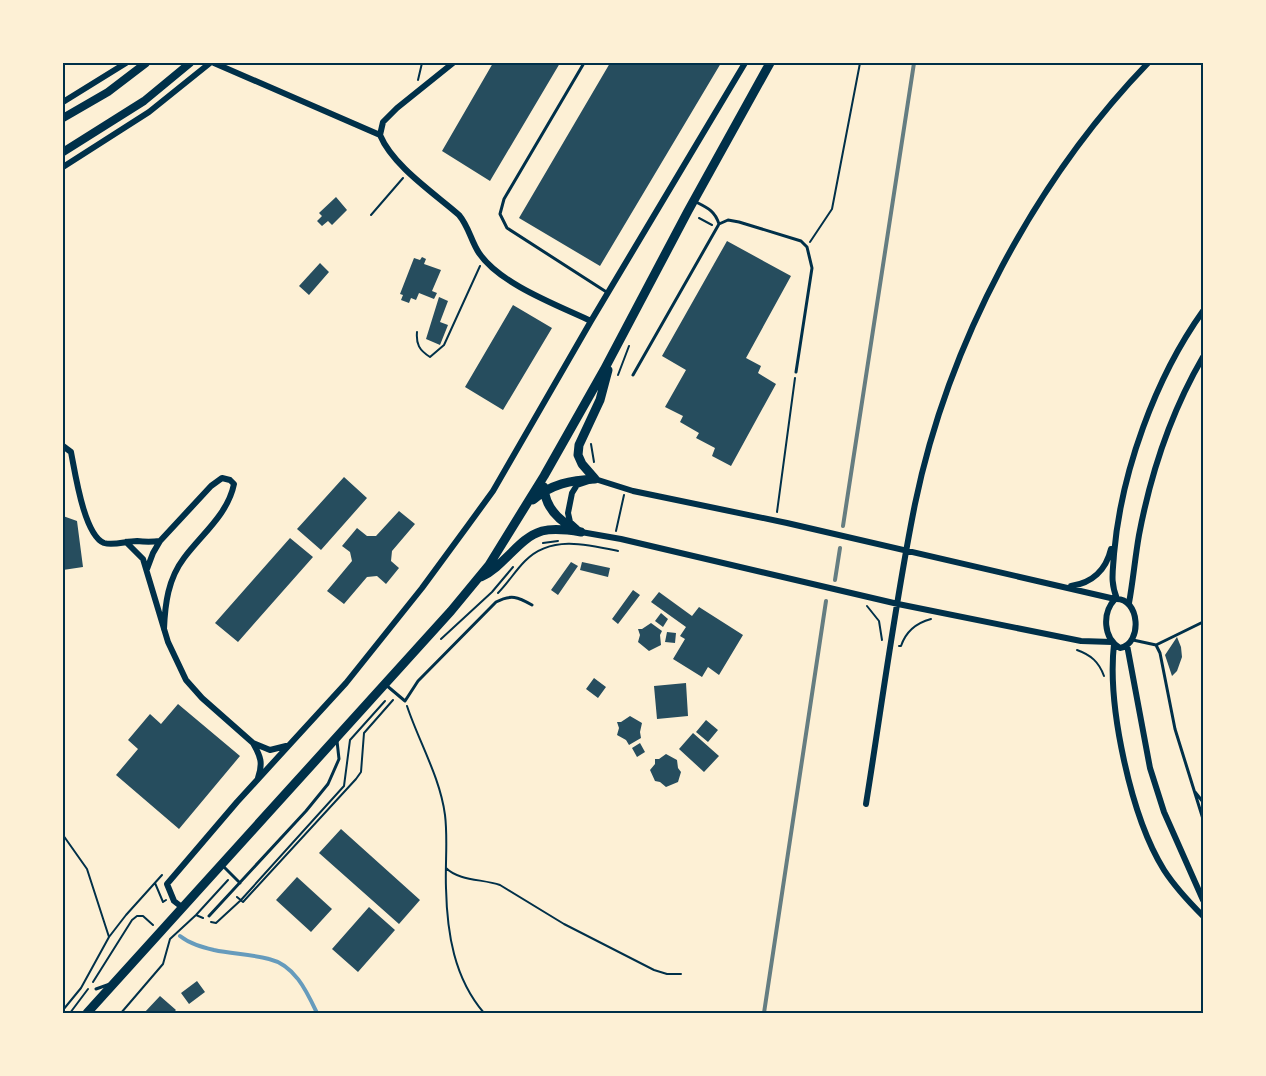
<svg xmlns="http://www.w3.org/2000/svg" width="1266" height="1076" font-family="Montserrat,sans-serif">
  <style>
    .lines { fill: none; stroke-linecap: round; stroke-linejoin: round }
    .stream { stroke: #669bbc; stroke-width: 4 }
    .building { fill: #264d5e }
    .path { stroke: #003049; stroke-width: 2 }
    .service { stroke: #003049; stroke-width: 3 }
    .minor { stroke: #003049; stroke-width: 6 }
    .tertiary { stroke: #003049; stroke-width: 8 }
    .secondary { stroke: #003049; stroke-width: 9 }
    .rail { stroke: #657d81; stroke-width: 4 }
    .neatline { fill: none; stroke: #003049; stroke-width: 2 }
  </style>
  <rect width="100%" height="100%" fill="#fdf0d5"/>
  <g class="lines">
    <!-- stream -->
    <path class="stream" d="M180 936C190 944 202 947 214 950 232 954 251 954 269 959 295 965 307 992 317 1013"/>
  </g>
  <!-- building -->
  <path class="building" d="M493 63 499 65 500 63H560L490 181 442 151Z
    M610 63H721L600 266 519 218Z
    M336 197 347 210 332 225 328 221 322 226 317 221 322 216 319 213Z
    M727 241 791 276 746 358 761 366 758 373 776 384 731 466 712 456 715 448 696 438 699 433 680 422 683 416 665 407 686 370 662 356Z
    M422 257 426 259 424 264 441 270 432 291 437 293 434 299 419 293 416 300 411 298 409 303 401 300 403 295 400 294 414 258 420 260Z
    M320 263 329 272 309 295 299 286Z
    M439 297 448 301 440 322 448 325 440 345 426 339Z
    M513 305 552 328 503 410 465 387Z
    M344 477 367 498 321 550 297 529Z
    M399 511 415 524 392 551 391 561 399 568 386 584 377 576 367 577 344 604 327 591 352 561 350 552 342 546 357 528 367 536H376Z
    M63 516 77 521 83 567 63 570Z
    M290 538 313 557 238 642 215 623Z
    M571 562 578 566 558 595 551 590Z
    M582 562 610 568 608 577 580 570Z
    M633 590 640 595 618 624 612 619Z
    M659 592 692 616 699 607 743 635 719 675 708 667 702 677 673 659 685 639 680 636 686 627 651 602Z
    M661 613 668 619 663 627 655 621Z
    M651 623 662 631 660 635 661 645 649 651 638 642 640 635 638 629H642Z
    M667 632 676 633 675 643 665 642Z
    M1177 637 1181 647 1182 657 1177 671 1172 676 1165 655Z
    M594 678 606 687 598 698 586 689Z
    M686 683 688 716 657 719 654 686Z
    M178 704 240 756 179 829 116 775 138 749 128 740 150 714 161 724Z
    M630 716 642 723 640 732 641 738 629 745 626 740 617 735 619 728 617 722H621Z
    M706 720 718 730 708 742 696 732Z
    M693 733 719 756 704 772 679 749Z
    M640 743 645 752 637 757 632 748Z
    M666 754 677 760 678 768 681 772 678 782 666 787 660 782 655 781 650 770 655 764V759H659Z
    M341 829 420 900 399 924 319 853Z
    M297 877 332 909 311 932 276 900Z
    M369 907 395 930 358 972 332 949Z
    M197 981 205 992 189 1004 181 993Z
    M160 996 176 1010 173 1013H144Z"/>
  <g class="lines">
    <!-- path -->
    <path class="path" d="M418 80 422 63
      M371 215 403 178
      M699 218 712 225
      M810 242 832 209 860 63
      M417 332C416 344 419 350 430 357L444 345 480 266
      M618 375 629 346
      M591 444 594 462
      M777 512 795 378
      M616 531 624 495
      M543 543 558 541
      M498 593C508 583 515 571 525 561 550 535 587 544 618 551
      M867 606 879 621 882 640
      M441 639 492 592 513 567
      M899 646H901C906 631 916 623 931 619
      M1077 650C1091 655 1099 662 1104 676
      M407 706C419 742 440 777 445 815 448 839 445 864 446 888 447 933 454 978 484 1013
      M63 835 87 869 109 937 126 915 162 875
      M446 868C459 881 483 879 500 885L564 924 654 970 667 974H681
      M155 883 163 902 166 900
      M237 897 243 902 356 779 361 772 364 733 393 700
      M196 915 203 918
      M211 922 216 923 241 900 344 786 350 740 385 701
      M93 982 132 920 137 916H143L153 925
      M63 1010 81 988 109 937
      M70 1013 88 989
      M121 1013 163 964 170 939 196 915 228 880"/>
    <!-- service -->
    <path class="service" d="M584 63 504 199 500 214 507 228 608 293
      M719 224 728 220 739 222 801 241 807 247 812 268 796 372
      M633 375 719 224C715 211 708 208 696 202
      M1133 640 1156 645 1203 622
      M1156 645 1160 653 1175 729 1203 819
      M386 685 405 701 418 681 496 602C511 594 518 597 532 605
      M1195 792 1203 802
      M222 865 240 883
      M209 916 306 811 328 784 339 759 337 741
      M96 989 110 984"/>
    <!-- minor -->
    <path class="minor" d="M214 63 380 135C393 166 434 193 459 215 469 227 471 241 479 253 500 284 557 305 591 321
      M63 102 126 63
      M380 135 383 122 397 108 453 63
      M63 167 149 112 210 63
      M63 446 71 452C75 472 84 535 104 543 114 546 126 541 137 541 145 542 152 542 160 541L211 486 222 478 230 480 234 484C228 514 202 534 184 558 168 579 165 604 164 629
      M126 542 143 559 168 642 186 680 202 698 253 743
      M147 569 153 553 160 541
      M1071 586C1092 583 1106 570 1111 549
      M1117 599C1110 581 1113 572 1114 554 1121 473 1155 378 1203 311
      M1129 603C1133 581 1135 558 1139 535 1151 472 1171 412 1203 357
      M1112 642 1081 641 898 604 621 539 581 532 570 522 568 513 572 493 577 485 595 479 633 491 787 523 1115 599C1140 597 1143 644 1120 648 1103 638 1102 613 1115 599
      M1114 644C1107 706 1131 817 1164 870 1175 887 1189 902 1203 916
      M1127 645 1150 768 1164 812 1203 900
      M258 778C263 763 261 757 253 743L270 750 286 746
      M866 804C882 704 895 603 915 504 948 344 1035 180 1148 63
      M183 908 174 901 167 884 237 802 346 683 422 588 469 524 493 491 591 321 745 63"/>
    <!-- tertiary -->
    <path class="tertiary" d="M63 118 108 92 146 63
      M63 152 144 101 190 63"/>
    <!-- secondary -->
    <path class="secondary" d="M595 479 582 464 578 455 579 445 600 400 608 370
      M544 487C545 507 558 520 575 529
      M533 500C551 484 571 480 595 479
      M481 577C505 566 518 538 542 531 554 528 569 530 581 532
      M87 1013 451 611 489 565 544 476 604 370 688 211 770 63"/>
    <!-- rail -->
    <path class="rail" d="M843 526 914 63
      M835 580 840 548
      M764 1013 826 601"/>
  </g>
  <!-- border -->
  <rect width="1266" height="1076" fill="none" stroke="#fdf0d5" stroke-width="129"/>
  <rect x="64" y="64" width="1138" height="948" class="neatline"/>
</svg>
